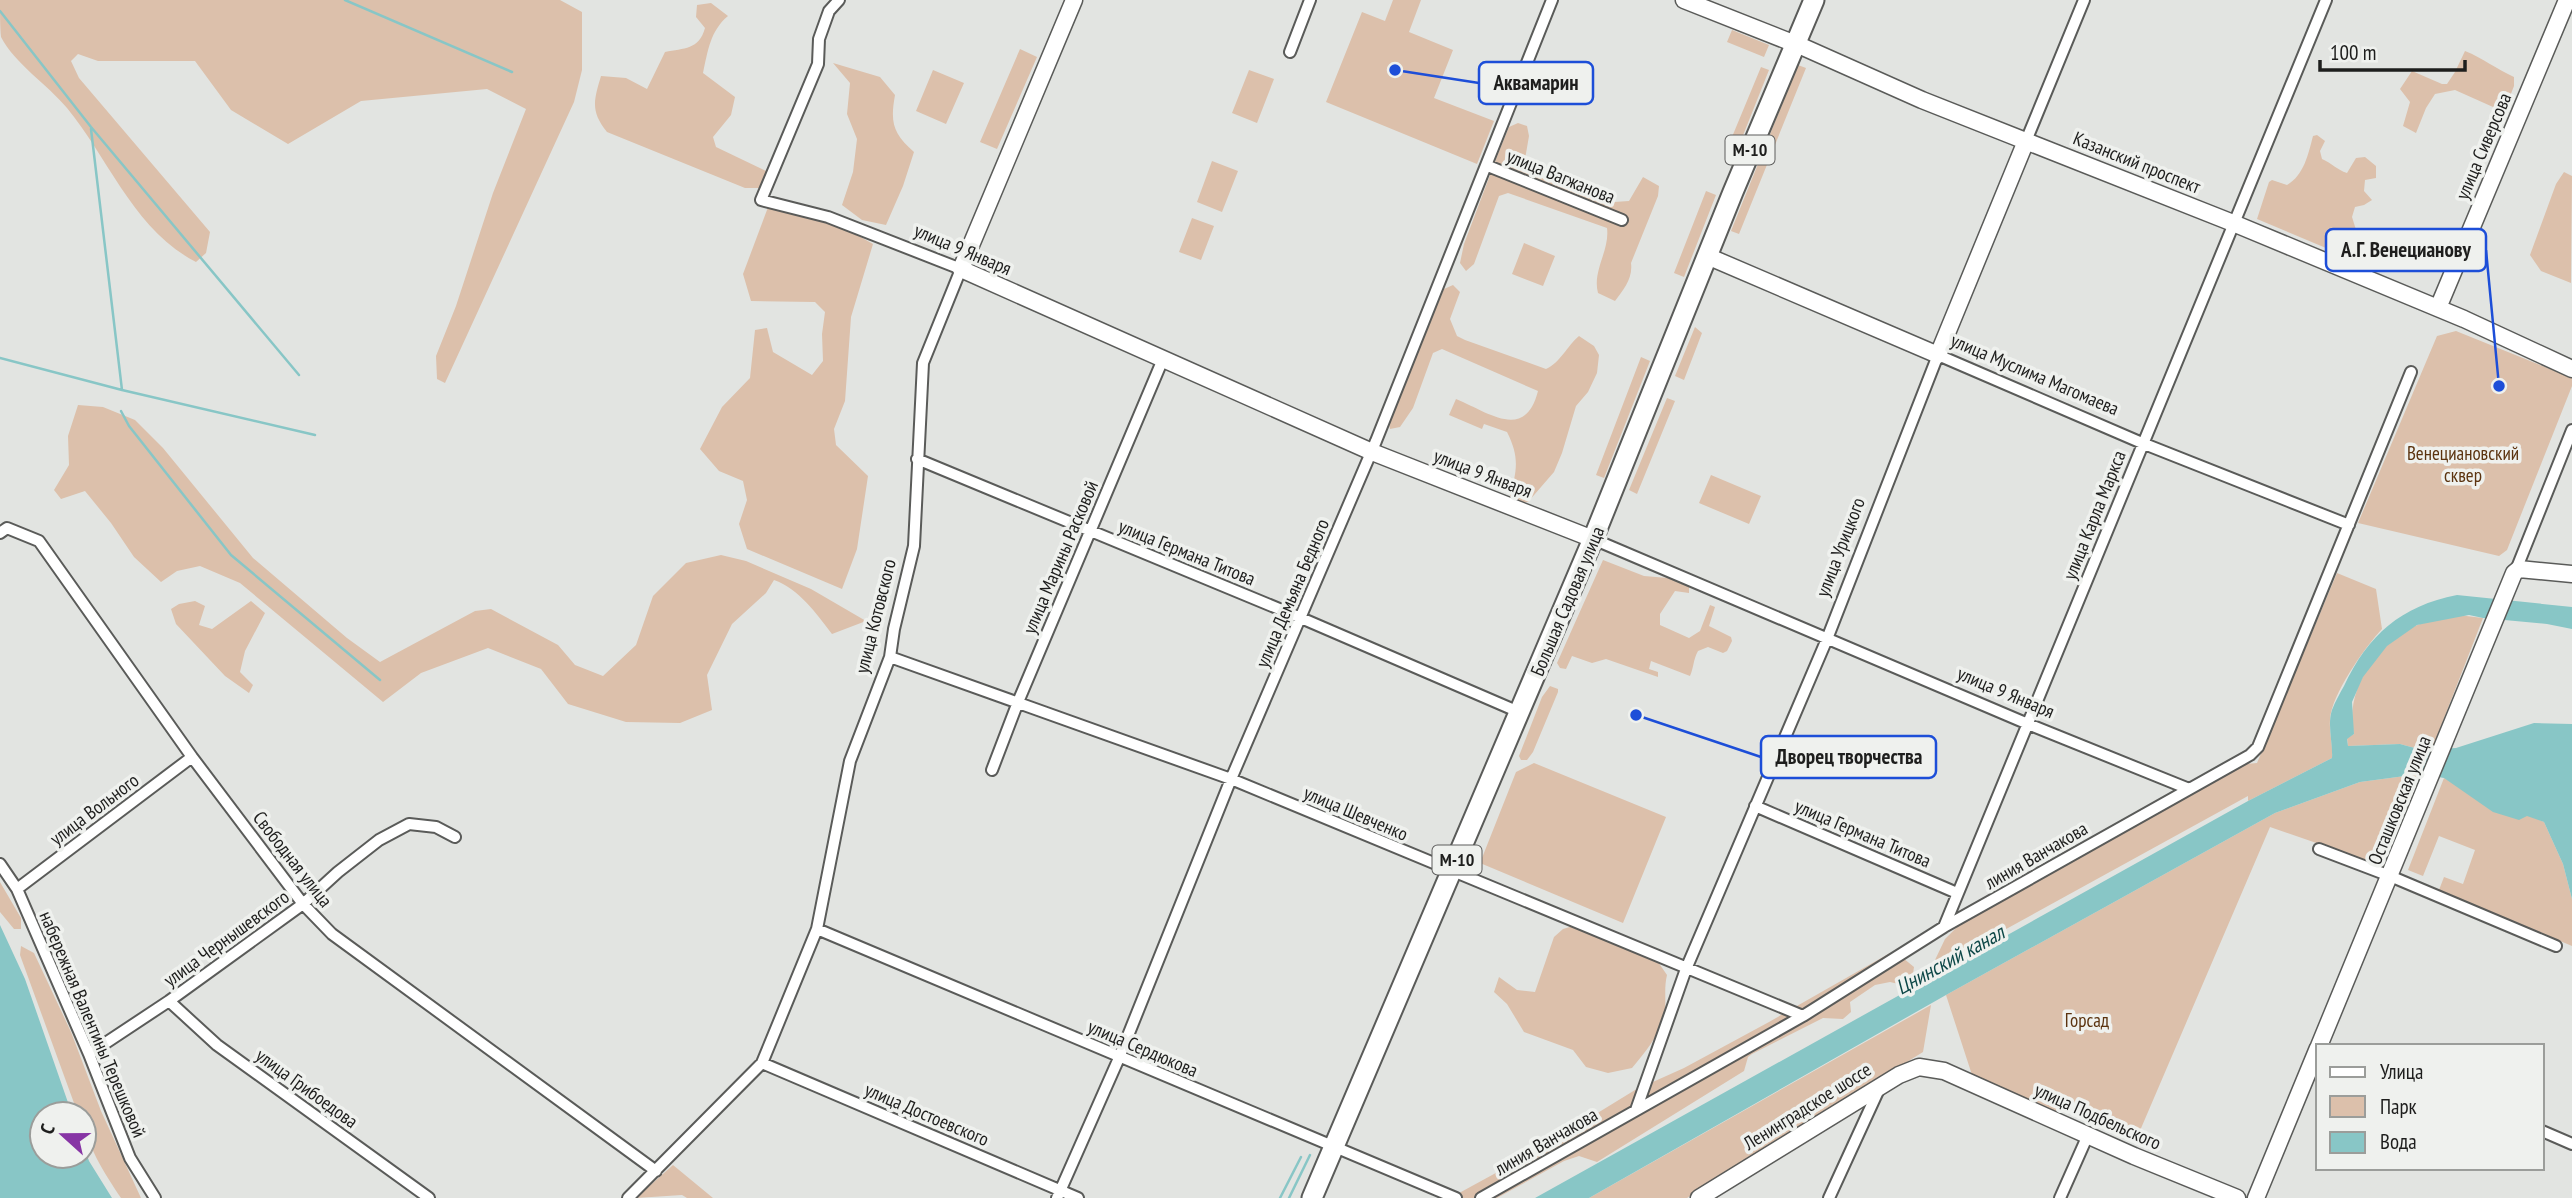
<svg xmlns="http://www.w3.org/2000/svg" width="2572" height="1198" font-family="'PT Sans Narrow',sans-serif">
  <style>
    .green { fill: #dcc0ab }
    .water { fill: #88c6c6 }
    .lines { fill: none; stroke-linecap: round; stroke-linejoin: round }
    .stream { stroke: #88c6c6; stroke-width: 2.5 }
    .street-casing { stroke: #5a5b59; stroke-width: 14 }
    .secondary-casing { stroke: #5a5b59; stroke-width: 19 }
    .highway-casing { stroke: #5a5b59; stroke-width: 23 }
    .street { stroke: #fff; stroke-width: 10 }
    .secondary { stroke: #fff; stroke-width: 16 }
    .highway { stroke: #fff; stroke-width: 19 }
    .labels { text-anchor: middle; stroke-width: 7; stroke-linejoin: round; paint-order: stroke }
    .shield { fill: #eff1ee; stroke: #5d5d5c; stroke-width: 2 }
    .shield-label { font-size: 18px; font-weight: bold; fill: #1e1e1d }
    .street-label { font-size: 19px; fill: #1e1e1d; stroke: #eff1ee }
    .park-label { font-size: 19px; fill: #5b330f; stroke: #eff1ee }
    .water-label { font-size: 21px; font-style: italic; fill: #0d4747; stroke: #eff1ee }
    .leader { fill: none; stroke: #1d4ed8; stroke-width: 2.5 }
    .callout-dot { fill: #1d4ed8; stroke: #eff1ee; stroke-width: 2.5 }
    .callout { fill: #eff1ee; stroke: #1d4ed8; stroke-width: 2.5 }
    .callout-label { font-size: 21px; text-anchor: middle; font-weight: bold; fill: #1e1e1d }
  </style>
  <rect width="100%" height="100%" fill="#e2e4e1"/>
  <!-- green -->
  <path class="green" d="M0 0H560L582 12V70L574 102 445 383 437 379 436 356 456 306 493 193 526 109 487 89 361 101 288 144 231 110 195 61H98L78 54 71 61 79 78 210 232 206 253 196 262C134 230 109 159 67 108 48 85 14 63 1 37 0 28 0 10 0 0Z
    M1393 0H1421L1409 32 1453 50 1434 98 1494 121 1477 164 1326 102 1362 12 1385 21Z
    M711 3 728 16C710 31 708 51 703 73L735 97 731 115 713 137 716 147 766 171 767 178 760 188H745L607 132C590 111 594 100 601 76L626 78 647 89 665 52C684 48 699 50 705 28L696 17 697 5Z
    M1732 30 1769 45 1764 57 1727 42Z
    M1020 49 1037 57 997 149 980 142Z
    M2465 51C2483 58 2496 69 2514 77V86L2505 109 2502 111 2455 90 2435 94 2426 108 2416 133 2403 126 2410 102 2400 89 2412 71 2442 84H2447L2455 72Z
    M833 63 880 77 895 95C890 123 893 133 914 152L903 186 886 225 862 220 842 205 853 172 857 139 847 114 850 83Z
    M1798 65 1806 68 1739 234 1731 231Z
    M1761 67 1769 70 1736 153 1727 149Z
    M933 70 964 83 946 124 916 111Z
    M1249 70 1274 79 1257 123 1232 113Z
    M1518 123 1527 126 1529 136 1524 165 1614 202 1629 201 1643 177 1659 186 1658 196 1631 263C1633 278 1624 289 1615 301L1598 293C1592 271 1610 250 1607 228L1508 193 1499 196 1474 264 1466 271 1460 263 1464 244 1498 154 1509 127Z
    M2317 135 2325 141 2320 151 2322 159C2332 163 2337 170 2347 173L2356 158 2365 157 2376 166V178L2365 180 2364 191 2372 200 2364 205 2355 207 2352 217 2357 233 2345 256 2257 219 2269 182 2272 180 2287 185C2304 175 2308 155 2313 136Z
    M1212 161 1238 171 1222 212 1197 202Z
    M2564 172 2572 176 2571 283 2541 271 2530 255 2556 184Z
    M1706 191 1716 195 1684 277 1674 273Z
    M770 202 850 231 873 244 851 317 845 401 834 429 836 445 868 476 857 549 842 589 747 549 739 524 747 500 743 481 719 471 700 449 722 407 750 378 755 330 767 328 773 352 812 375 823 361 822 334 825 312 815 302 751 301 743 274Z
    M1192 218 1214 226 1201 260 1179 252Z
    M1524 243 1555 256 1543 286 1512 274Z
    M1453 285 1460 292 1450 319 1457 336 1465 340 1546 369C1560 363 1567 346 1579 336L1594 346 1599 355 1597 373 1588 392 1576 406 1562 453 1554 472 1528 502 1518 503 1509 499C1517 471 1520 458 1507 432L1484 424 1482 429 1449 415 1456 399C1488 412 1525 442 1538 391L1442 349 1433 353 1413 408 1400 427 1390 429 1388 420 1444 289Z
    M1695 327 1702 333 1684 380 1675 376Z
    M2456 331 2572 378V386L2507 550 2499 556 2358 523 2437 336Z
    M1641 357 1650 361 1604 478 1596 475Z
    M1667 398 1675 401 1637 494 1629 490Z
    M78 405 103 407 135 420 163 448 253 558 347 638 380 662 475 611 491 609 558 645 575 665 603 676 636 645 653 596 686 563 721 555 746 561 811 589 866 621 832 634C816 613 799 589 774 580L766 593 732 624 707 675 712 710 680 723 626 722 568 704 541 669 488 648 421 673 383 702 240 583 200 566 177 571 161 582 134 557 111 523 85 491 61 499 54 490 69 465 68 436Z
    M1711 475 1761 496 1749 524 1699 503Z
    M1603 560 1644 576 1668 578 1689 587V593L1675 591 1660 614V625L1689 638 1700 631 1710 605 1715 607 1709 626 1731 637 1732 641 1727 651 1723 653 1708 647 1698 651C1693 660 1694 667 1690 676L1651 661 1649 669 1658 672V677L1606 659 1592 663 1572 656 1566 669 1560 668 1557 663Z
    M2337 573 2376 589 2382 629C2365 647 2331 695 2330 720 2329 732 2333 745 2332 758L2248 801V796L1946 962 1937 964 1935 960 1945 939 1959 925 2246 764 2257 763Z
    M195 601 205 606 199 625 212 629 251 601 265 613 245 651 240 672 253 685 249 693 225 676 176 624 171 609 179 604Z
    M2458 615 2483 618 2432 749 2422 750 2400 744 2348 746 2347 738 2354 734C2344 691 2376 644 2415 626 2428 620 2444 620 2458 615Z
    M1550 686 1558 689V692L1533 752 1527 760H1521L1519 756 1542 697Z
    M1534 763 1666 817 1623 923 1480 863 1516 772Z
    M2420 774 2380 865 2270 827 2136 1140 2062 1107 2057 1117 1973 1078 1946 995 2275 813 2360 782Z
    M2444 778 2544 822 2563 864 2572 899V946L2439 890 2444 877 2463 884 2475 850 2439 836 2423 876 2408 870Z
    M0 882 21 918V929H14L0 912Z
    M1573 926 1656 959 1667 975C1664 987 1666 997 1665 1009 1662 1033 1646 1051 1632 1068L1608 1073 1586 1067 1573 1050 1524 1032 1507 1004 1494 992 1499 977 1517 990 1535 992 1554 937 1563 929Z
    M21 946 34 953 71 1032 101 1111 141 1198H121C105 1174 84 1143 84 1114H78L20 955Z
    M1890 953 1903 958 1914 967 1911 987 1890 982 1875 985 1850 1002 1851 1012 1843 1019 1823 1018 1752 1054 1748 1057 1744 1071 1597 1162 1579 1156 1564 1161 1497 1198H1450L1534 1152 1635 1090 1684 1068 1769 1022Z
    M1931 1005 1923 1052 1687 1198H1589Z
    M673 1165 713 1198H687L682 1195 636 1198Z"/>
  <!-- water -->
  <path class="water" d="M2457 595 2572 607V629L2547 624 2483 618 2469 615 2417 625 2387 646 2363 677 2352 702 2354 734 2347 739 2348 746 2400 744 2422 750 2456 748 2534 723 2572 724V899L2563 864 2544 822 2527 816 2519 820 2493 812 2444 778 2420 774 2360 782 2275 813 1946 995 1589 1198H1535L2248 801 2332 758C2333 743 2327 725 2332 710 2335 702 2340 693 2344 686 2368 635 2401 606 2457 595Z
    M0 925 25 979 72 1114H42V1156H84V1147L89 1161 112 1198H0Z"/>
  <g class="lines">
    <!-- stream -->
    <path class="stream" d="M345 0 512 72
      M0 11 91 127 299 375
      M91 129 122 390
      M0 358 122 390 315 435
      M121 411 129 426 231 555 380 680
      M1280 1198 1301 1157
      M1289 1198 1310 1155"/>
    <!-- street casing -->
    <g class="street-casing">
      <path id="street" d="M1290 52 1310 0
        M2026 141 2084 0
        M1488 166 1622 220
        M917 459 1301 618 1519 712
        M0 533 7 528 39 541 192 757 303 904 332 934 656 1171
        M1593 539 2028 724 2189 789
        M2516 570 2572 430
        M890 657 1231 779 1803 1016
        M992 770 1018 702 1163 359
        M1755 806 1957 893
        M2319 849 2390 876 2556 946
        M0 864 17 889 89 1054 130 1158 155 1198
        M17 889 192 757
        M1944 927 2326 0
        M817 929 1456 1198
        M169 1001 217 1045 429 1198
        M89 1054 169 1001 303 904 338 872 379 840 409 824 436 827 455 837
        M762 1063 1078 1198
        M1636 1110 1686 969 1827 639 1938 355 2142 443 2349 525
        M2542 1131 2572 1144
        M628 1198 762 1063 817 929 850 761 890 657 894 629 914 546 923 363 961 269 828 217 761 200 818 64 819 39 829 11 839 0
        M1057 1198 1119 1058 1231 779 1376 441 1552 0
        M1481 1198 1803 1016 1944 927 2250 755 2258 747 2411 372
        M1829 1198 1880 1087
        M2060 1198 2088 1135"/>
    </g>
    <!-- secondary casing -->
    <g class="secondary-casing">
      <path id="secondary" d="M1074 0 961 269 1372 452 1593 539
        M1684 0 1803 47 1922 100 2233 223 2464 319 2572 369
        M1707 256 1938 355 2026 141
        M2438 308 2567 0
        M2319 1046 2514 573 2519 569 2572 574
        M1699 1198 1899 1075 1919 1067 1944 1071 2134 1156 2237 1198
        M2256 1198 2318 1048"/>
    </g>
    <!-- highway casing -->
    <g class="highway-casing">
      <path id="highway" d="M1312 1198 1593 539 1733 192 1814 0"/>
    </g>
    <!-- street -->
    <use href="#street" class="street"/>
    <!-- secondary -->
    <use href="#secondary" class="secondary"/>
    <!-- highway -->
    <use href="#highway" class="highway"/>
  </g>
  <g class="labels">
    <!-- shield labels -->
    <g class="shield">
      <rect x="1725.5" y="135.5" width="49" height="29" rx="5"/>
      <rect x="1432.5" y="845.5" width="49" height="29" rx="5"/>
    </g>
    <g class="shield-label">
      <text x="1750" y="156">М-10</text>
      <text x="1457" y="866">М-10</text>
    </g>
    <!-- street labels -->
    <g class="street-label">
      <text transform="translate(2483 146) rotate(-67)" y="7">улица Сиверсова</text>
      <text transform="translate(2137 162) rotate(22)" y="7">Казанский проспект</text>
      <text transform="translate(1561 176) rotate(22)" y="7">улица Вагжанова</text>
      <text transform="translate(963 249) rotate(23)" y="7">улица 9 Января</text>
      <text transform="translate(2035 374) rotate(23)" y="7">улица Муслима Магомаева</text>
      <text transform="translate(1483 473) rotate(21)" y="7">улица 9 Января</text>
      <text transform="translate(2094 515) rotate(-68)" y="7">улица Карла Маркса</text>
      <text transform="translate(1840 547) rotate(-69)" y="7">улица Урицкого</text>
      <text transform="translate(1187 552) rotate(22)" y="7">улица Германа Титова</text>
      <text transform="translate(1060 557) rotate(-67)" y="7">улица Марины Расковой</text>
      <text transform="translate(1292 593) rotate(-67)" y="7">улица Демьяна Бедного</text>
      <text transform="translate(1567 601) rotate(-67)" y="7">Большая Садовая улица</text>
      <text transform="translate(875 616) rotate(-76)" y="7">улица Котовского</text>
      <text transform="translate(2006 692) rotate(23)" y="7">улица 9 Января</text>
      <text transform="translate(2399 800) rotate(-68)" y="7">Осташковская улица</text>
      <text transform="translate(94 809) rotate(-37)" y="7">улица Вольного</text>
      <text transform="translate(1356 813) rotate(23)" y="7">улица Шевченко</text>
      <text transform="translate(1863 833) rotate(23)" y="7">улица Германа Титова</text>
      <text transform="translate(2036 855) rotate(-30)" y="7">линия Ванчакова</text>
      <text transform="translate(293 859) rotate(52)" y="7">Свободная улица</text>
      <text transform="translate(226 938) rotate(-36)" y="7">улица Чернышевского</text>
      <text transform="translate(93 1024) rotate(67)" y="7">набережная Валентины Терешковой</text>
      <text transform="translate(1143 1048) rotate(23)" y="7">улица Сердюкова</text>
      <text transform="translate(307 1088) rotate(36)" y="7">улица Грибоедова</text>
      <text transform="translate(1807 1106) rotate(-32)" y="7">Ленинградское шоссе</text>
      <text transform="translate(927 1114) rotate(23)" y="7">улица Достоевского</text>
      <text transform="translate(2098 1116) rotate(24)" y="7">улица Подбельского</text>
      <text transform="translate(1546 1141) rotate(-30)" y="7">линия Ванчакова</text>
    </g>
    <!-- park labels -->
    <g class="park-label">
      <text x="2463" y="460">Венециановский<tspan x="2463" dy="22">сквер</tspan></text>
      <text x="2087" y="1027">Горсад</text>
    </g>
    <!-- water labels -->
    <g class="water-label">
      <text transform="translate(1950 960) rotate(-29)" y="7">Цнинский канал</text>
    </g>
  </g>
  <!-- callouts -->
  <path class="leader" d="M1395 70L1479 83M2499 386L2486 250M1636 715L1761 757"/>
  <g class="callout-dot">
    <circle cx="1395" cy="70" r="7"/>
    <circle cx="2499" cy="386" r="7"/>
    <circle cx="1636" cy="715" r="7"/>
  </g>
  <g class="callout">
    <rect x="1479" y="62" width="114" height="42" rx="7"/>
    <rect x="2326" y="229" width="160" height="42" rx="7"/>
    <rect x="1761" y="736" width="175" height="42" rx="7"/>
  </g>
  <g class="callout-label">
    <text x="1536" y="90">Аквамарин</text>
    <text x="2406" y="257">А.Г. Венецианову</text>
    <text x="1849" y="764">Дворец творчества</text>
  </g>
  <!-- legend -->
  <rect x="2316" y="1044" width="228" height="126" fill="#eff1ee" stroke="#9b9d9a" stroke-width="2"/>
  <rect x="2330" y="1067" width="35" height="10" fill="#ffffff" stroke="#9b9d9a" stroke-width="2"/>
  <text x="2380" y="1079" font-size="21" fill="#1e1e1d">Улица</text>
  <rect x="2330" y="1096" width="35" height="21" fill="#dcc0ab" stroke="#9b9d9a" stroke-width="2"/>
  <text x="2380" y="1114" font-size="21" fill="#1e1e1d">Парк</text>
  <rect x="2330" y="1132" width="35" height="21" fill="#88c6c6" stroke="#9b9d9a" stroke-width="2"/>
  <text x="2380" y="1149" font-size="21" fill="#1e1e1d">Вода</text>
  <!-- north arrow -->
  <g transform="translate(63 1135) rotate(291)"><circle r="33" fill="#eff1ee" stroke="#9b9d9a" stroke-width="2"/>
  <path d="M0-5L12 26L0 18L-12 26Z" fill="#8735a5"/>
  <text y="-10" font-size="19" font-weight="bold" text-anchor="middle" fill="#1e1e1d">С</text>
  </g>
  <!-- scale -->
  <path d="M2320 60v10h145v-10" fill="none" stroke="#1e1e1d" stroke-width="3.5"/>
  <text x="2330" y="60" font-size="21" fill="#1e1e1d" stroke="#eff1ee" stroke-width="5" paint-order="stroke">100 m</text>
</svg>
